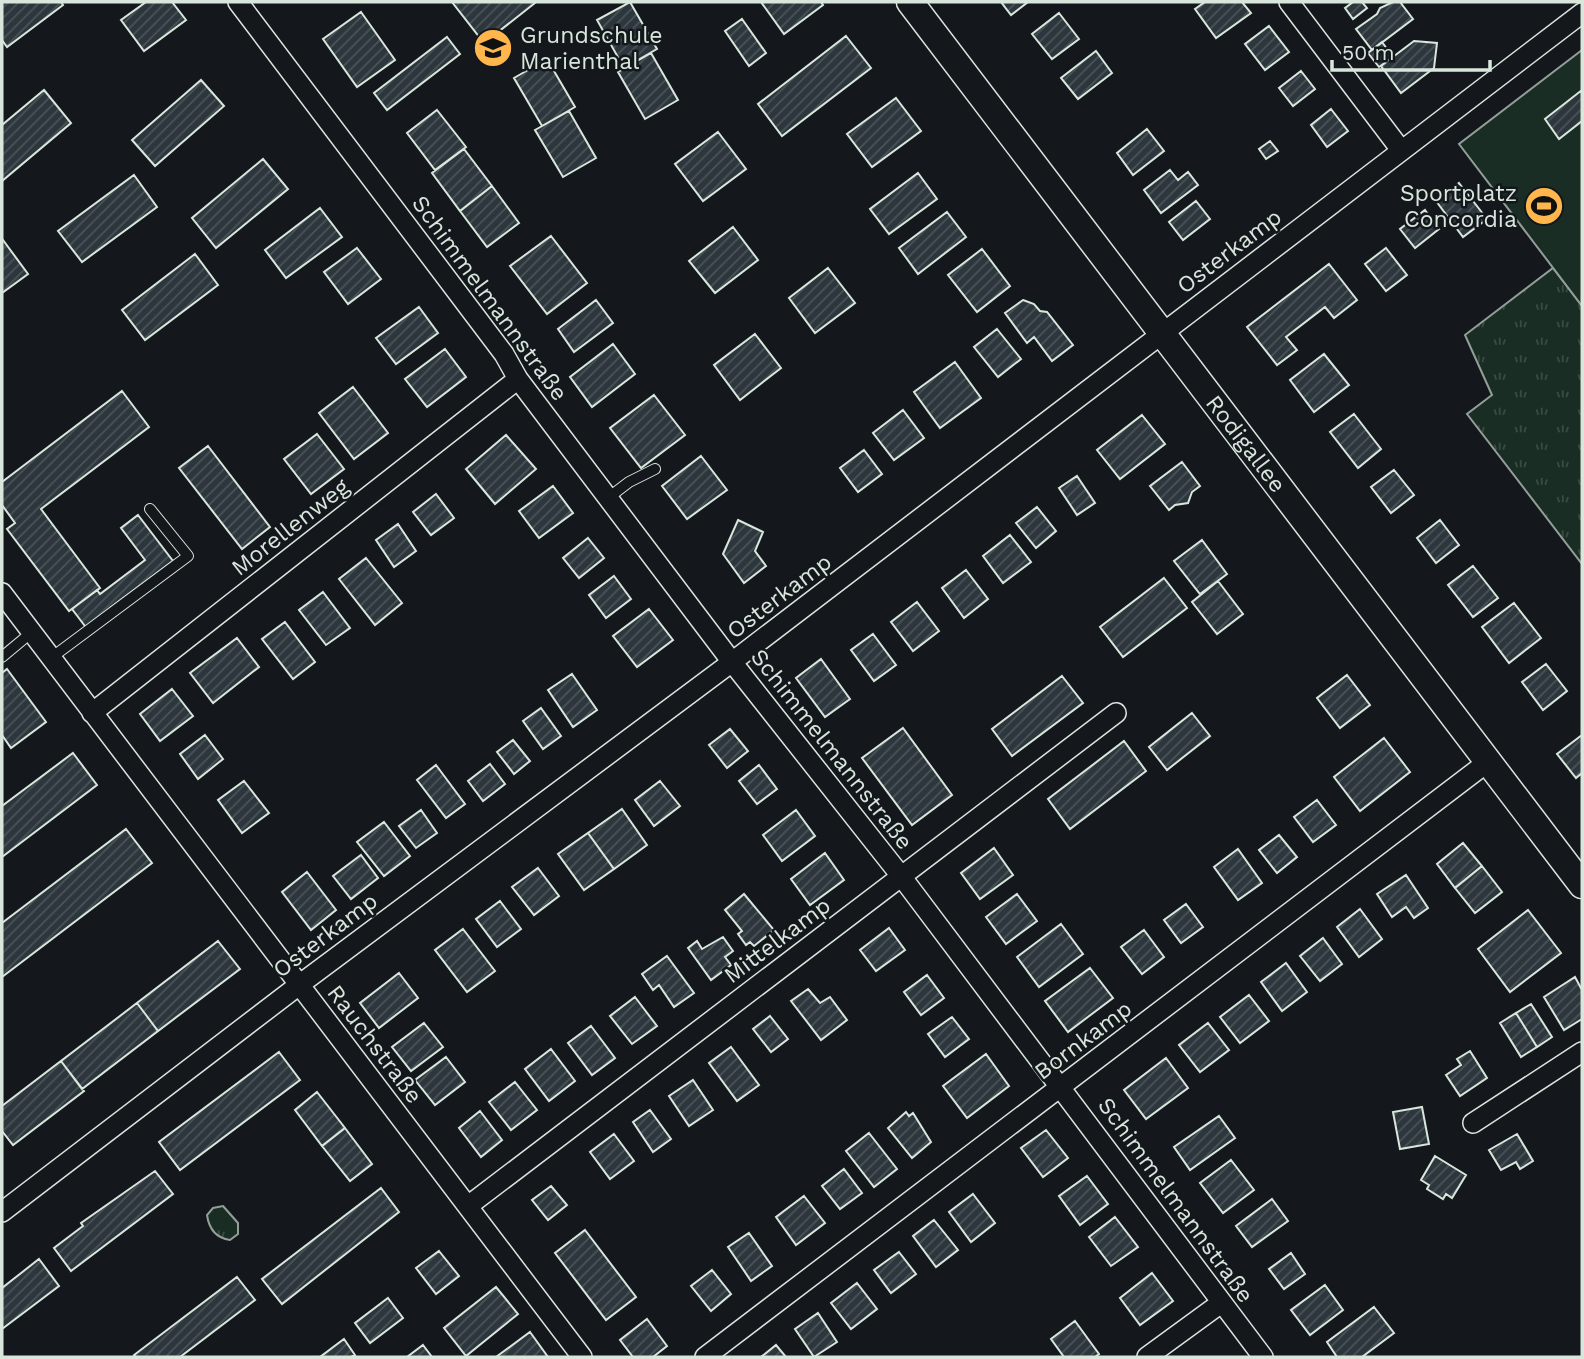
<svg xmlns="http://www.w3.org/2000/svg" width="1584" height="1359" font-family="'Work Sans',sans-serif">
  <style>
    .park { fill: url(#park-tufts); stroke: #939e99; stroke-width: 2 }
    .garden { fill: #1a2d24; stroke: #939e99; stroke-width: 2 }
    .building { fill: url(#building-hatch); stroke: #d8e6dc; stroke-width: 2 }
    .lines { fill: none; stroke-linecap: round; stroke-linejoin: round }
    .service-casing { stroke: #d8e6dc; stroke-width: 12 }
    .minor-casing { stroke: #d8e6dc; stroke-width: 22 }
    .secondary-casing { stroke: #d8e6dc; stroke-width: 29 }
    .service { stroke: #14181c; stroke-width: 10 }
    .minor { stroke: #14181c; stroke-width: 19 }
    .secondary { stroke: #14181c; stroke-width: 26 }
    .labels { text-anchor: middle; stroke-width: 5; stroke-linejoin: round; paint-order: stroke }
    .poi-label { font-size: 23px; fill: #d8e6dc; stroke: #14181c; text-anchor: start }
    .street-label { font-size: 23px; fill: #d8e6dc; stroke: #14181c }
  </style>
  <defs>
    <pattern id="park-tufts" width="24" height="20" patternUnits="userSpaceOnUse" patternTransform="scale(1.75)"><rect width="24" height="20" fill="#1a2d24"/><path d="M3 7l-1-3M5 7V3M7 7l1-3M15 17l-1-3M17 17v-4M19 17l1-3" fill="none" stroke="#3b4b43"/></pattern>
    <pattern id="building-hatch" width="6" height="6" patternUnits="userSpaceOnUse" patternTransform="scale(1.75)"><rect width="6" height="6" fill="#2c363c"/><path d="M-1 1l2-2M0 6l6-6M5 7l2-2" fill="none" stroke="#4a5358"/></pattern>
  </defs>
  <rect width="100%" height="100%" fill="#14181c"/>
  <!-- park -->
  <path class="park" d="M1553 268 1582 306V564L1467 414 1492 395 1465 335Z
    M223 1206 238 1223V1234L230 1240C216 1238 209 1229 207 1215L213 1208Z"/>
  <!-- garden -->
  <path class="garden" d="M1582 50V306L1459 144Z"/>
  <!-- building -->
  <path class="building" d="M2 2H61L63 5 7 47 2 40Z
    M146 2H172L186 20 144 51 121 20Z
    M452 2H534L535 3 484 43Z
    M630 2 657 49 624 68 597 20Z
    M761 2H821L823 5 784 34Z
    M1001 2H1028L1011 15Z
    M1205 2H1242L1251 13 1216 38 1195 9Z
    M1353 2H1362L1367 8 1353 19 1345 8Z
    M1393 2H1400L1413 19 1372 50 1356 29 1377 14 1380 8Z
    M361 12 395 60 357 87 323 39Z
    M1059 13 1079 39 1052 59 1032 34Z
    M742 19 766 53 749 66 725 31Z
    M1269 26 1289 52 1265 70 1245 44Z
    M846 36 871 68 782 136 758 104Z
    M447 37 460 54 387 110 374 93Z
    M1414 41 1437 43 1434 68 1401 93 1381 66Z
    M1382 42 1393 57 1379 67 1368 53Z
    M1096 51 1112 73 1078 99 1061 78Z
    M651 53 678 100 645 119 618 72Z
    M547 59 575 107 542 126 514 78Z
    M1301 71 1315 89 1293 106 1279 88Z
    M201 80 224 106 155 166 132 140Z
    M44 90 71 123 2 181V125Z
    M1582 90V121L1559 139 1545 119Z
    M896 98 921 131 872 167 847 134Z
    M1331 109 1348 131 1327 147 1311 125Z
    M437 110 466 147 435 170 407 133Z
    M569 111 596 158 563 177 535 130Z
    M1147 129 1164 151 1133 175 1117 153Z
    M718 132 746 169 703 201 675 164Z
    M1270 141 1278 151 1266 159 1259 149Z
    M464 149 492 186 460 211 432 173Z
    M263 159 288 189 216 248 192 218Z
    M1170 170 1178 180 1188 172 1198 185 1161 213 1144 190Z
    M918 173 937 199 889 234 870 209Z
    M134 175 157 207 82 262 58 231Z
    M1459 183 1487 219 1463 237 1436 201Z
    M492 186 519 223 487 247 460 211Z
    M1196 201 1210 219 1183 240 1169 222Z
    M320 208 342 237 286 278 265 250Z
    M1425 210 1439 229 1415 248 1400 229Z
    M947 212 966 237 918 274 899 248Z
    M733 227 758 260 715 293 689 261Z
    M551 236 587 283 547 314 510 266Z
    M3 240 28 274 2 293V241Z
    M357 248 381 279 348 304 324 272Z
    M1386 248 1407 275 1386 291 1365 264Z
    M982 249 1010 286 977 312 948 275Z
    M195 254 218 285 145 340 122 310Z
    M1329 264 1357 300 1334 318 1325 307 1286 337 1297 350 1277 365 1247 327Z
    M828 268 855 303 815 333 789 298Z
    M596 300 613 323 574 352 558 329Z
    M1023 300 1034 304 1040 311 1047 312 1073 345 1052 361 1034 337 1027 343 1005 313Z
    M419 307 438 333 396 364 376 338Z
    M997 329 1021 359 998 377 974 347Z
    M755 334 781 368 740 400 714 365Z
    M613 344 635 374 592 407 570 377Z
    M445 349 466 377 427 407 405 379Z
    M1324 354 1349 385 1314 412 1290 380Z
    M955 362 981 398 940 428 914 392Z
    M353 387 388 433 354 459 319 413Z
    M122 391 149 427 41 509 100 588 69 611 7 529 15 523 2 505V482Z
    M654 395 685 435 641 468 610 428Z
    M903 410 924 438 894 460 873 433Z
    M1354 414 1381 449 1358 468 1330 432Z
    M1142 415 1165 444 1120 479 1097 450Z
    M317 434 344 469 311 494 284 459Z
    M506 435 536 469 495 504 466 469Z
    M208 446 270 527 242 549 179 468Z
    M864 450 882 474 858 492 840 468Z
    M701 456 727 490 687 519 662 486Z
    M1182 462 1200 486 1192 492 1188 503 1175 505 1169 510 1150 486Z
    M1394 470 1414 495 1391 513 1371 487Z
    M1077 476 1095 503 1077 515 1059 488Z
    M553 486 573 513 539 538 519 511Z
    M436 494 454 518 431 535 413 512Z
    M1037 507 1056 531 1036 548 1016 523Z
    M138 515 173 561 110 608 88 630 72 609 97 590 100 594 145 560 121 528Z
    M738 520 763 532 755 551 766 566 744 583 723 554Z
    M1440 520 1459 545 1436 563 1417 538Z
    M398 524 416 551 394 567 376 540Z
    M1010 535 1031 562 1003 583 983 556Z
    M588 538 604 558 579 578 563 558Z
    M1202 540 1227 574 1200 594 1174 561Z
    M366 558 402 603 375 625 339 579Z
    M1473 566 1498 598 1473 617 1448 585Z
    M966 570 988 599 964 618 942 588Z
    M614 576 631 599 606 618 589 595Z
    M1164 578 1187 608 1123 657 1100 627Z
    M1218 581 1243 614 1217 634 1192 602Z
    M323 592 350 628 326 645 299 610Z
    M917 602 939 631 913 651 891 622Z
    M1514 603 1541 638 1509 663 1482 627Z
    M649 609 673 640 637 667 613 636Z
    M285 622 315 662 293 679 262 639Z
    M873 634 896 665 874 681 851 650Z
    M237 638 259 667 213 703 190 673Z
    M821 659 850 699 825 717 796 678Z
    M1546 664 1567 691 1543 710 1522 682Z
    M7 669 46 722 11 748 2 735V673Z
    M572 674 597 710 573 727 548 690Z
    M1347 675 1370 705 1340 728 1317 698Z
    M1062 676 1083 703 1012 756 992 729Z
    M172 689 193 716 160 741 140 714Z
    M541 708 561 736 543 749 523 721Z
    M1192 713 1210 736 1167 770 1149 747Z
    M903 728 952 795 912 825 862 758Z
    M730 729 748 751 727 768 709 745Z
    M205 735 223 759 198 779 180 754Z
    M1582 735V773L1576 778 1557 754Z
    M1384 738 1410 772 1360 811 1334 777Z
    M513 740 530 761 514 774 497 752Z
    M1124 741 1146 771 1070 829 1048 799Z
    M73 753 97 785 2 857V806Z
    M490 764 505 784 483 801 468 781Z
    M436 765 465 804 446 818 417 780Z
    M759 765 777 789 757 804 739 781Z
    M244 781 269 813 242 833 218 800Z
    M660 781 680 806 654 826 635 800Z
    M1317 800 1336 825 1313 842 1294 817Z
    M622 809 647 845 614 869 588 833Z
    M421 810 437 833 416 848 399 826Z
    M796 810 815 836 782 861 763 835Z
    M384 822 410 856 384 876 357 842Z
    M126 829 152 863 2 977V923Z
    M588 833 614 869 584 890 558 854Z
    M1279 835 1297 857 1277 873 1259 850Z
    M1463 843 1482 866 1455 888 1437 864Z
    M994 848 1013 875 980 899 961 873Z
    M1238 849 1262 883 1238 900 1214 867Z
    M825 853 844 880 810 905 791 879Z
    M361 855 378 878 351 899 333 876Z
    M1482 866 1502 892 1475 913 1455 888Z
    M538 868 559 896 534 915 512 887Z
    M307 872 336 910 311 930 282 892Z
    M1406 875 1428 908 1414 918 1406 907 1392 917 1377 894Z
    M744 894 774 930 754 946 750 942 746 945 738 934 742 931 725 910Z
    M1017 894 1037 921 1006 944 986 917Z
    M500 901 521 929 497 947 476 919Z
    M1186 904 1203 927 1181 943 1164 920Z
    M1360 909 1382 939 1359 957 1337 927Z
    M1528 910 1561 953 1510 992 1478 949Z
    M1061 924 1083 954 1039 987 1017 957Z
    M889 928 905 950 876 971 860 950Z
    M463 929 495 971 467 992 435 950Z
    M1144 930 1164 957 1142 974 1121 947Z
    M723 937 733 951 725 957 731 965 711 980 688 948 697 941 702 949Z
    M1323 938 1342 964 1320 981 1300 956Z
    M218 941 240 969 158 1031 137 1003Z
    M667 956 694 993 674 1007 659 985 653 990 642 974Z
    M1286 963 1307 992 1282 1011 1261 982Z
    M1090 968 1113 998 1068 1032 1045 1001Z
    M399 973 418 998 379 1028 360 1003Z
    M927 975 944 998 921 1015 904 992Z
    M1575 977 1582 990V1019L1564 1030 1544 997Z
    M808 989 820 1003 830 997 847 1020 821 1040 791 1001Z
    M1249 995 1269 1021 1240 1043 1220 1017Z
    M635 997 657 1026 632 1044 610 1016Z
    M137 1003 158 1031 82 1089 61 1061Z
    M1531 1004 1552 1037 1537 1047 1516 1013Z
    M1516 1013 1537 1047 1521 1057 1500 1023Z
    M770 1016 788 1039 771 1052 753 1029Z
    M952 1017 969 1039 945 1057 928 1034Z
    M424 1023 443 1047 411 1071 392 1047Z
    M1208 1023 1229 1050 1200 1072 1179 1045Z
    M591 1026 615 1058 592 1075 568 1043Z
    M731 1047 759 1085 737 1101 709 1063Z
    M551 1049 575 1081 549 1101 525 1069Z
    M1470 1051 1487 1078 1460 1096 1446 1075 1461 1065 1457 1059Z
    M279 1052 300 1080 180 1170 159 1142Z
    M986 1054 1009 1086 967 1118 943 1086Z
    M446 1057 465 1082 435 1105 415 1080Z
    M1166 1058 1188 1088 1146 1119 1124 1090Z
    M61 1061 84 1091 13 1145 2 1131V1106Z
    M693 1080 713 1110 689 1126 669 1096Z
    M515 1082 537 1110 511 1130 489 1102Z
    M317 1092 345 1128 322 1146 295 1110Z
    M1422 1107 1429 1144 1400 1149 1393 1112Z
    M650 1110 671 1139 653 1152 633 1122Z
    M480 1111 502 1140 481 1157 459 1128Z
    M906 1112 909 1116 913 1113 931 1142 912 1158 888 1128Z
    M1219 1116 1235 1138 1190 1170 1174 1147Z
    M345 1128 372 1164 350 1181 322 1146Z
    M1046 1130 1068 1158 1043 1177 1021 1148Z
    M869 1133 897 1169 874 1187 846 1151Z
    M614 1134 634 1161 610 1179 590 1152Z
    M1517 1134 1533 1161 1520 1169 1516 1162 1501 1170 1489 1150Z
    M1435 1156 1466 1175 1452 1198 1446 1194 1443 1199 1427 1189 1429 1185 1421 1180Z
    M1231 1160 1254 1190 1223 1213 1200 1183Z
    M844 1169 862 1193 840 1209 822 1186Z
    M155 1171 173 1194 71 1271 54 1248 83 1226 81 1223Z
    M1087 1176 1108 1204 1080 1225 1059 1196Z
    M551 1186 567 1205 548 1220 532 1200Z
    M381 1188 399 1212 282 1304 262 1279Z
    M973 1194 995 1223 971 1242 949 1212Z
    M804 1196 825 1223 796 1245 776 1217Z
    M1272 1199 1288 1221 1252 1247 1236 1226Z
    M1115 1217 1138 1247 1111 1266 1089 1237Z
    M934 1220 958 1250 936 1267 913 1236Z
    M585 1230 636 1297 606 1320 555 1253Z
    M749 1233 772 1266 751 1281 728 1247Z
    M439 1251 459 1276 436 1294 416 1268Z
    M899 1252 916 1274 891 1293 874 1270Z
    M1291 1253 1305 1274 1284 1289 1269 1269Z
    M39 1259 59 1286 2 1329V1288Z
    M712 1270 731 1294 711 1311 691 1286Z
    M1152 1273 1173 1301 1140 1325 1120 1298Z
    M237 1277 255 1300 180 1357H136L134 1355Z
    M857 1283 877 1309 851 1329 831 1303Z
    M1325 1285 1343 1310 1310 1335 1291 1310Z
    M496 1287 518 1314 466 1356 444 1328Z
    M388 1298 403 1318 370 1343 355 1323Z
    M1374 1307 1394 1333 1362 1357H1337L1327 1342Z
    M818 1313 837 1342 814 1357 795 1329Z
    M647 1319 667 1346 653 1357H633L620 1340Z
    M1075 1321 1099 1354 1095 1357H1064L1051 1339Z
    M530 1332 548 1357H496Z
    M344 1339 355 1355 351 1357H320Z
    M423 1345 432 1357H407Z
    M776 1345 786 1357H761Z"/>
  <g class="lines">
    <!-- service casing -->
    <g class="service-casing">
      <path id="service" d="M608 498 629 482 655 469
        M2 657 32 632
        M51 658 188 556 150 509"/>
    </g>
    <!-- minor casing -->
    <g class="minor-casing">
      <path id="minor" d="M238 2 504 354 518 379 732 662 901 876 1263 1357
        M1289 2 1401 150
        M2 593 582 1357
        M92 713 518 379
        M1473 1123 1582 1052
        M468 1206 1116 713
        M2 1212 299 985 732 662 1582 13
        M705 1357 1489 761
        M1147 1357 1221 1303"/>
    </g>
    <!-- secondary casing -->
    <g class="secondary-casing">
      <g id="secondary">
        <path id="s1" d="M910 2 1582 885"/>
      </g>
    </g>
    <!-- service -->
    <use href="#service" class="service"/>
    <!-- minor -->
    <use href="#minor" class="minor"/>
    <!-- secondary -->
    <use href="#secondary" class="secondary"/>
  </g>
  <!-- icons -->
  <defs>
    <g id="school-disc" transform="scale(2.0125)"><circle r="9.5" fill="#ffb74d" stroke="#14181c"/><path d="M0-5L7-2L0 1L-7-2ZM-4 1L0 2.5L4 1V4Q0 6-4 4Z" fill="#111"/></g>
    <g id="stadium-disc" transform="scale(2.0125)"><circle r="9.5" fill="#ffb74d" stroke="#14181c"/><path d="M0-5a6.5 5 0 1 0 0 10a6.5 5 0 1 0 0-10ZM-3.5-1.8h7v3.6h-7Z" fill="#111"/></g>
  </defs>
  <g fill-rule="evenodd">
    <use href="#school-disc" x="493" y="48"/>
    <use href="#stadium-disc" x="1544" y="206"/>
  </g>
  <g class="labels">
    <!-- poi labels -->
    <g class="poi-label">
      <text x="520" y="43">Grundschule<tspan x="520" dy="26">Marienthal</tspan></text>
      <text x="1517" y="201" text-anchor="end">Sportplatz<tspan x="1517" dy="26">Concordia</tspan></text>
    </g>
    <!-- street labels -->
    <g class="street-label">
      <text transform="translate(1229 251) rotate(-37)" y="8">Osterkamp</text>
      <text transform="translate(490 298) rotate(54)" y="8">Schimmelmannstraße</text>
      <text dy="8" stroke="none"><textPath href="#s1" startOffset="555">Rodigallee</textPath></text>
      <text transform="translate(290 527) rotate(-38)" y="8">Morellenweg</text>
      <text transform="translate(779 596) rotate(-37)" y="8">Osterkamp</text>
      <text transform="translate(832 749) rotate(52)" y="8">Schimmelmannstraße</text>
      <text transform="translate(325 935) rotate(-37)" y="8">Osterkamp</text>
      <text transform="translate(777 940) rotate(-37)" y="8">Mittelkamp</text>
      <text transform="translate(1083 1040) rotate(-37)" y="8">Bornkamp</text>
      <text transform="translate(375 1044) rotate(53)" y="8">Rauchstraße</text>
      <text transform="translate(1176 1200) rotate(54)" y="8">Schimmelmannstraße</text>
    </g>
  </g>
  <!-- border -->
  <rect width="1584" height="1359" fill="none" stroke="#d8e6dc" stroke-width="7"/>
  <!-- scale -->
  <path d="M1332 60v10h158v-10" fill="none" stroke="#d8e6dc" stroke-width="3.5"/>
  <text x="1342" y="60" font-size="21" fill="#d8e6dc" stroke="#14181c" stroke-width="5" paint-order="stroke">50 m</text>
</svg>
